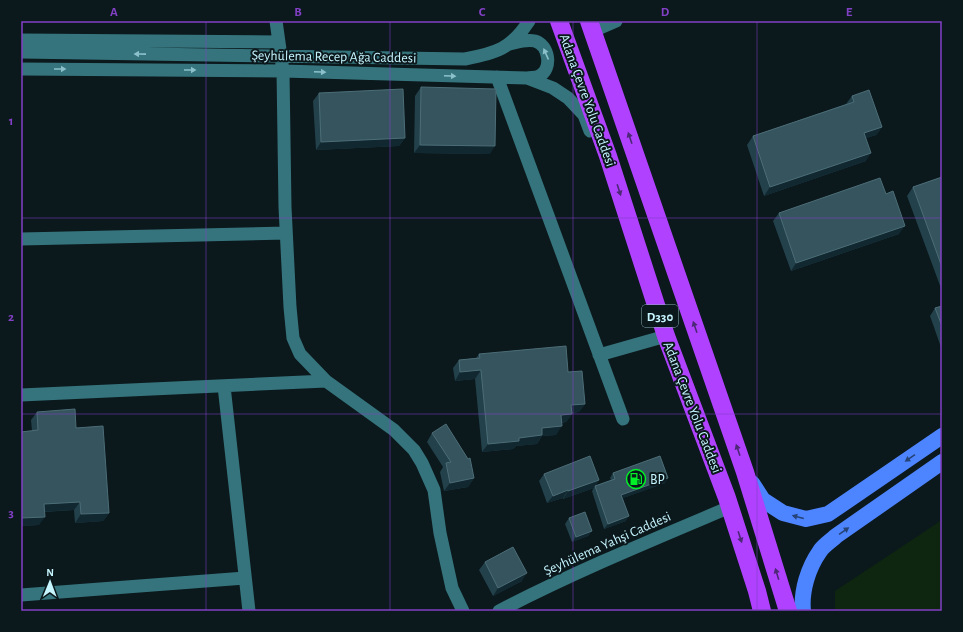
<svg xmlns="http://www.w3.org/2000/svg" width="963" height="632" font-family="'Alegreya Sans',sans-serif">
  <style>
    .green { fill: #0e260f }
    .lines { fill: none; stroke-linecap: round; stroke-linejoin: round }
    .minor { stroke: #35747c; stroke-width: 13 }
    .major { stroke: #4d84ff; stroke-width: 16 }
    .highway { stroke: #b041ff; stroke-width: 18 }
    .wall { fill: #23414b }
    .shaded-wall { fill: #122830 }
    .building { fill: #35545e; stroke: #4c6d77 }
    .oneway { fill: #8cc1cb }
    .oneway2 { fill: #4d2877 }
    .oneway3 { fill: #254377 }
    .grid { fill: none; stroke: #8240c5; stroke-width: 1; stroke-opacity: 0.55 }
    .labels { text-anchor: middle; stroke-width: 4; stroke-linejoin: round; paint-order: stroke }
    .shield { fill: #0b181c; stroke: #8eb3bb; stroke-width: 1 }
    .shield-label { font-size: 13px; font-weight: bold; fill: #c6f5ff }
    .street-label { font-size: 14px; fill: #c6f5ff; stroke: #0b181c }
    .poi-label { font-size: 14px; fill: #c6f5ff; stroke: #0b181c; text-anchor: start }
    .neatline { fill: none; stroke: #8240c5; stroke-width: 1.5 }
    .grid-label { font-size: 13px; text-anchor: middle; font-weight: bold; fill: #8240c5 }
  </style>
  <rect width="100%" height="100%" fill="#0b181c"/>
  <!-- green -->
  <path class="green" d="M942 520V611H835V591Z"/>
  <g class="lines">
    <!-- minor -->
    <path class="minor" d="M276 21 283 71 285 207 290 307 293 338 300 354 326 381 394 430 414 450 422 463 434 490 440 533 452 588 463 611
      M593 31 616 21
      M21 40 279 42
      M510 44C518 42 526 39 535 41 549 45 553 69 539 76 536 78 531 77 527 78
      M21 52 465 59C496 53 511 49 529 21
      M21 69 283 71 527 78 553 88 568 98 584 115 590 131
      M497 77 623 419
      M21 239 286 233
      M599 355 666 336
      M224 386 249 611
      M21 395 326 381
      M21 595 245 578
      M499 611C574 572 652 540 730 507"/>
    <!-- major -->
    <path class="major" d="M752 483 763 500 783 513 806 519 828 514 942 436
      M803 611C801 591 808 568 820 551 824 545 831 541 836 536L942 462"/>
    <!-- highway -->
    <path class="highway" d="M559 21 608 156 666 336 727 498 757 591 762 611
      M589 21 745 472 788 611"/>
  </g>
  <!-- wall -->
  <path class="wall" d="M421 87 490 154 414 153 415 96Z
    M319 93 405 138 399 146 316 150 313 101Z
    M852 96 882 127 876 135 866 138V161L764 196 747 145 753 136 846 104Z
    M942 177V291L907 196 913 187Z
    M779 213 899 234 791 271 773 221Z
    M942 306V350L930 316 935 308Z
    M479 354 568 372 585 404 579 412 572 413V414L566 422 561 423 556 435 542 436 537 444 516 446 513 449 482 452 475 379 455 381 453 368 459 360 476 358Z
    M37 412 76 428 109 513 103 521 75 523 74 510 44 512 39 525 21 526V432L32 431 31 420Z
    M432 433 474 478 468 487 444 491 440 472 443 467 427 442Z
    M613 473 665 483 623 498 626 521 604 529 592 491 595 486 611 480 610 478Z
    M544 474 599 480 594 488 563 499V498L547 503 539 481Z
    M569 518 592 531 588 536 572 542 565 524Z
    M485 562 522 581 493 596 479 570Z"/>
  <!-- shaded-wall -->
  <path class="shaded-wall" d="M882 127 876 135 859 141 864 133Z
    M405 138 399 146 316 150 321 142Z
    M420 145 495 146 490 154 414 153Z
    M871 153 866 161 764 196 770 187Z
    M905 226 899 234 791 271 796 263Z
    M481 370 475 379 455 381 460 372Z
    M585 404 579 412 565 413 571 405Z
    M572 414 566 422 555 423 561 415Z
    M562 426 556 435 542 436 537 444 516 446 513 449 482 452 488 444 519 438 542 428Z
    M474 478 468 487 444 491 450 483Z
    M668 478 665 483 618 500 621 495Z
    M599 480 594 488 563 499 568 491Z
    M568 490 563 498 547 503 553 496Z
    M80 502 74 510 38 512 44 504Z
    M109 513 103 521 75 523 81 514Z
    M629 516 626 521 604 529 608 524Z
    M45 517 39 525 21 526V518Z
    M592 531 588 536 572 542 576 537Z
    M527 573 522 581 493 596 498 588Z"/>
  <!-- building -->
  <path class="building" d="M421 87 496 89 495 146 420 145Z
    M403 89 405 138 321 142 319 93Z
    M869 90 882 127 864 133 871 153 770 187 753 136 854 102 852 96Z
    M942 177V267L913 187Z
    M880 178 886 194 893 191 905 226 796 263 779 213Z
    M942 306V326L935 308Z
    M566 346 568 372 582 371 585 404 571 405 572 414 561 415 562 426 542 428V435L519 438V441L488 444 481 370 460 372 459 360 480 358 479 354Z
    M75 409 76 428 103 426 109 513 81 514 80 502 44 504 45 517 21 518V432L38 430 37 412Z
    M446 424 468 459 470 458 474 478 450 483 446 463 451 462 432 433Z
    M590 456 599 480 568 491V490L553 496 544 474Z
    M660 456 668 478 621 495 629 516 608 524 595 486 615 479 613 473Z
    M585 512 592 531 576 537 569 518Z
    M513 547 527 573 498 588 485 562Z"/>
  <!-- one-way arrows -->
  <defs><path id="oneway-solid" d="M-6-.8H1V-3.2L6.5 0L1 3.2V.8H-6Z"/></defs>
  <g class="oneway">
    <use href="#oneway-solid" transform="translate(140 54) rotate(-179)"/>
    <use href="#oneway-solid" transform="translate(546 54) rotate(-114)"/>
    <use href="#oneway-solid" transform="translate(60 69)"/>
    <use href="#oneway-solid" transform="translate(190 70)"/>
    <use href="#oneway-solid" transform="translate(320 72) rotate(2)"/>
    <use href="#oneway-solid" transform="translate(450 76) rotate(2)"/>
  </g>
  <g class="oneway2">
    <use href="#oneway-solid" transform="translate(630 138) rotate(-109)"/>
    <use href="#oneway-solid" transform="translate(619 190) rotate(72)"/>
    <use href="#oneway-solid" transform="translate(695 327) rotate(-109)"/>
    <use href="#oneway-solid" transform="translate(738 450) rotate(-109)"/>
    <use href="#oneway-solid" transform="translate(740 537) rotate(72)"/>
    <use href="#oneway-solid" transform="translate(777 574) rotate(-107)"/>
  </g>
  <g class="oneway3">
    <use href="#oneway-solid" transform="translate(910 458) rotate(146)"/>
    <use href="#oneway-solid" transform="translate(798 517) rotate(-165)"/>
    <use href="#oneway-solid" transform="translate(844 531) rotate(-35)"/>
  </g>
  <!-- grid -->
  <path class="grid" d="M206 21V611M390 21V611M573 21V611M757 21V611M21 218H942M21 414H942"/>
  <!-- icons -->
  <defs>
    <g id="fuel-ring" transform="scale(1)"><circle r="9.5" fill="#0b181c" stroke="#00f127" stroke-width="1.5"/><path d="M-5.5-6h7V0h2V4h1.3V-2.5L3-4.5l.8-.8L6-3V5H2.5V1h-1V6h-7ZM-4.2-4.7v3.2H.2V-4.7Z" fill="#00f127"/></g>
  </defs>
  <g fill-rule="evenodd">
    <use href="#fuel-ring" x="636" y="479"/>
  </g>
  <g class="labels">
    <!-- shield labels -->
    <rect class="shield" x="642" y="305" width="36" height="22" rx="3"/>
    <g class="shield-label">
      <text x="660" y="321">D330</text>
    </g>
    <!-- street labels -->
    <g class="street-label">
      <text transform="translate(334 56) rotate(1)" y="5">Şeyhülema Recep Ağa Caddesi</text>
      <text transform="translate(588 100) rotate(70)" y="5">Adana Çevre Yolu Caddesi</text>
      <text transform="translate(693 407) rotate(69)" y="5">Adana Çevre Yolu Caddesi</text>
      <text transform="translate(607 543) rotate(-24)" y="5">Şeyhülema Yahşi Caddesi</text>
    </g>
    <!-- poi labels -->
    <g class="poi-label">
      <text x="650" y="484">BP</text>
    </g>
  </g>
  <!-- border -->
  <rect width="963" height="632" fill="none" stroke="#0b181c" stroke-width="44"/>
  <!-- north arrow -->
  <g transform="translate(50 582) rotate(1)" stroke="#0b181c" stroke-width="3" paint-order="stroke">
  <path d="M0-3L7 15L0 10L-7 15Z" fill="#c6f5ff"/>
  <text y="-6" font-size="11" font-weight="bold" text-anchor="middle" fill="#c6f5ff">N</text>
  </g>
  <rect x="22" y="22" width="919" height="588" class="neatline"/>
  <g class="grid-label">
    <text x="114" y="16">A</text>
    <text x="298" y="16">B</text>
    <text x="482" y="16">C</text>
    <text x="665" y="16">D</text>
    <text x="849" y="16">E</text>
    <text x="11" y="125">1</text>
    <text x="11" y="321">2</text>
    <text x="11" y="517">3</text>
  </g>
</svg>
